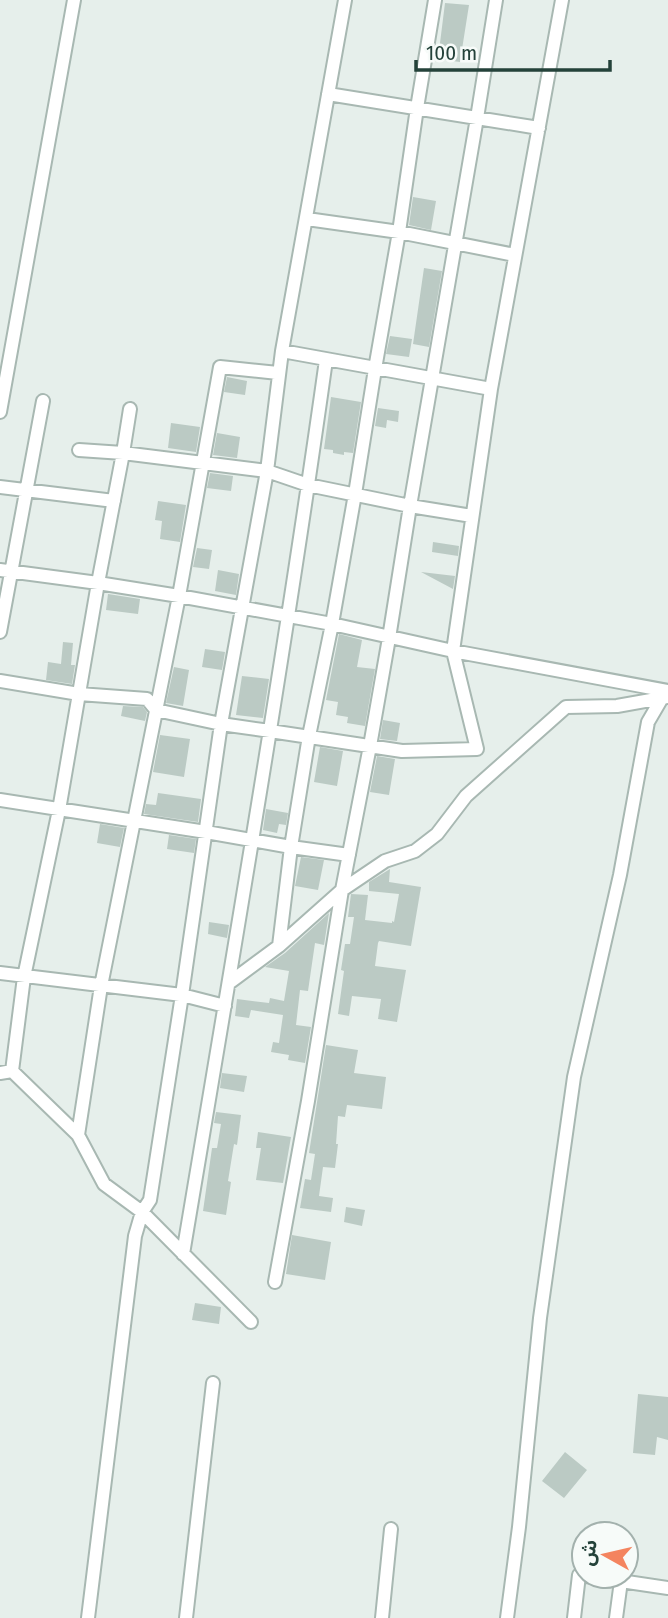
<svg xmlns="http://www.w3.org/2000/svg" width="668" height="1618" font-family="'Fira Sans Condensed','Noto Sans Arabic',sans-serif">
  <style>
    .building { fill: #bbcac4 }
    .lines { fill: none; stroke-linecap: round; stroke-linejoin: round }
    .minor-casing { stroke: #a8b8b2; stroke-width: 16 }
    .minor { stroke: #fff; stroke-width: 12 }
  </style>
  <rect width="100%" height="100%" fill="#e6efeb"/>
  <!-- building -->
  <path class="building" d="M445 3 469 5 460 62 438 59Z
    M413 197 436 201 431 230 409 225Z
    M424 268 442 271 429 347 413 344Z
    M390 336 412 339 409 357 386 354Z
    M227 377 247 381 245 395 224 392Z
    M331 397 361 402 353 453 344 452V455L333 453V450L324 449Z
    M378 408 399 411 398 422 387 420 386 428 375 426Z
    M171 423 200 427 196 452 168 448Z
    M217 433 240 437 237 458 213 455Z
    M210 473 233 476 231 491 207 488Z
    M158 501 186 505 180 542 160 539 162 521 155 520Z
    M433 542 459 546 458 556 432 552Z
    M197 548 212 550 209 569 193 567Z
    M218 570 239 574 236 595 215 591Z
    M421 572 455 576 453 589Z
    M108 594 140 599 138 614 106 610Z
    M339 634 362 640 357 667 375 669 365 726 347 723 348 717 336 715 338 702 326 700Z
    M63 642 73 643 71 665H75L72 684 46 680 48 662 61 664Z
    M205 649 225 652 222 670 202 667Z
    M174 667 189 670 183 706 166 703Z
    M242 676 269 679 263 718 236 715Z
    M123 706 143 707 147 712 145 721 121 716Z
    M383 720 400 723 397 741 380 739Z
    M160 735 190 739 184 777 153 772Z
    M320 747 343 751 337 786 314 782Z
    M377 756 395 759 389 795 370 792Z
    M158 793 201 799 198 822 144 814 146 804 156 805Z
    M266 809 288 813 286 825 279 824 277 833 263 830Z
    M100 824 124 828 120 847 97 843Z
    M169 835 196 839 194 853 167 849Z
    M301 857 324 860 318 890 295 886Z
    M390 869 389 882 421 887 411 946 379 941 378 943 375 966 406 970 397 1022 378 1019 381 999 352 996 349 1016 338 1014 344 971 341 970 345 944H350L354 917H348L351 894 368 895 365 920 392 923V921L394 922 399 894 369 891V882Z
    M329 913 324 945 315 943 308 991 300 990 296 1025 311 1027 305 1063 288 1060 289 1055 271 1052 273 1042 279 1043 283 1015 251 1010 249 1018 235 1016 237 999 269 1003 270 998 284 1001 289 971 265 967 285 953Z
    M209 922 229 925 227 938 208 934Z
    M326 1045 358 1050 354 1073 386 1077 382 1109 347 1105 345 1117 338 1116 336 1144H338L335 1168 323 1167 319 1196 333 1198 331 1212 300 1208 305 1179 311 1180 315 1154 309 1153Z
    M222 1073 247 1076 244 1092 220 1088Z
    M216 1112 241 1115 237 1145 234 1144 228 1181 231 1182 226 1215 203 1211 212 1148H217L221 1124 214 1123Z
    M258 1132 291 1137 283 1183 256 1180 261 1148H256Z
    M346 1207 365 1210 362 1226 344 1222Z
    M292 1235 331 1242 325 1280 286 1274Z
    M195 1303 221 1307 219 1324 192 1320Z
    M638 1394 668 1397V1440L657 1437 655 1455 633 1453Z
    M565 1452 587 1470 564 1498 542 1481Z"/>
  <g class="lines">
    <!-- minor casing -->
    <g class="minor-casing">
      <path id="minor" d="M328 94 539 128
        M307 219 399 232 515 255
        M282 351 491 389
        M0 412 74 0
        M79 450 123 453 267 471 308 485 410 506 472 516
        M0 487 114 501
        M0 570 98 583 179 596 332 624 453 651 668 691
        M0 632 43 401
        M0 681 79 694 147 699 156 710 221 724 270 731 402 751 477 749 453 651 491 389 562 0
        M0 800 206 832 291 847 349 855
        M279 946 291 847 309 736 332 624 355 494 375 369 399 232 417 108 435 0
        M0 973 182 995 225 1006
        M229 983 279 946 342 890 385 861 415 851 437 834 466 796 566 707 617 706 668 697
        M12 1071 24 977 59 810 98 583 123 453 130 409
        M0 1073 12 1071 78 1135 104 1184 142 1212 251 1322
        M78 1135 101 986 179 596 220 367 278 373
        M183 1254C233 956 284 659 326 360
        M275 1282 308 1101 342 890 370 746 389 638 410 506 477 118 496 0
        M587 1576 668 1588
        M88 1618 135 1236 142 1212 150 1200 182 995 221 724 267 471 282 351 345 0
        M186 1618 213 1383
        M382 1618 391 1529
        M507 1618 519 1527 540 1318 574 1077 620 875 648 722 662 698
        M574 1618 579 1575 584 1576
        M616 1618 621 1581"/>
    </g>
    <!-- minor -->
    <use href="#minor" class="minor"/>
  </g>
  <!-- north arrow -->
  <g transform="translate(605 1555) rotate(278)"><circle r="33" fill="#f7fbf9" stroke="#a3b1ad" stroke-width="2"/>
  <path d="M0-5L12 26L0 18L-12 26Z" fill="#f4845f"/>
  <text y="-10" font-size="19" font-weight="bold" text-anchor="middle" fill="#24423a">ش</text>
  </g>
  <!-- scale -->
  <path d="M416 60v10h194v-10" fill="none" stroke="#24423a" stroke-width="3.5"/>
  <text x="426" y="60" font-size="21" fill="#24423a" stroke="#f7fbf9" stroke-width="5" paint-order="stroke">100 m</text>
</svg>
